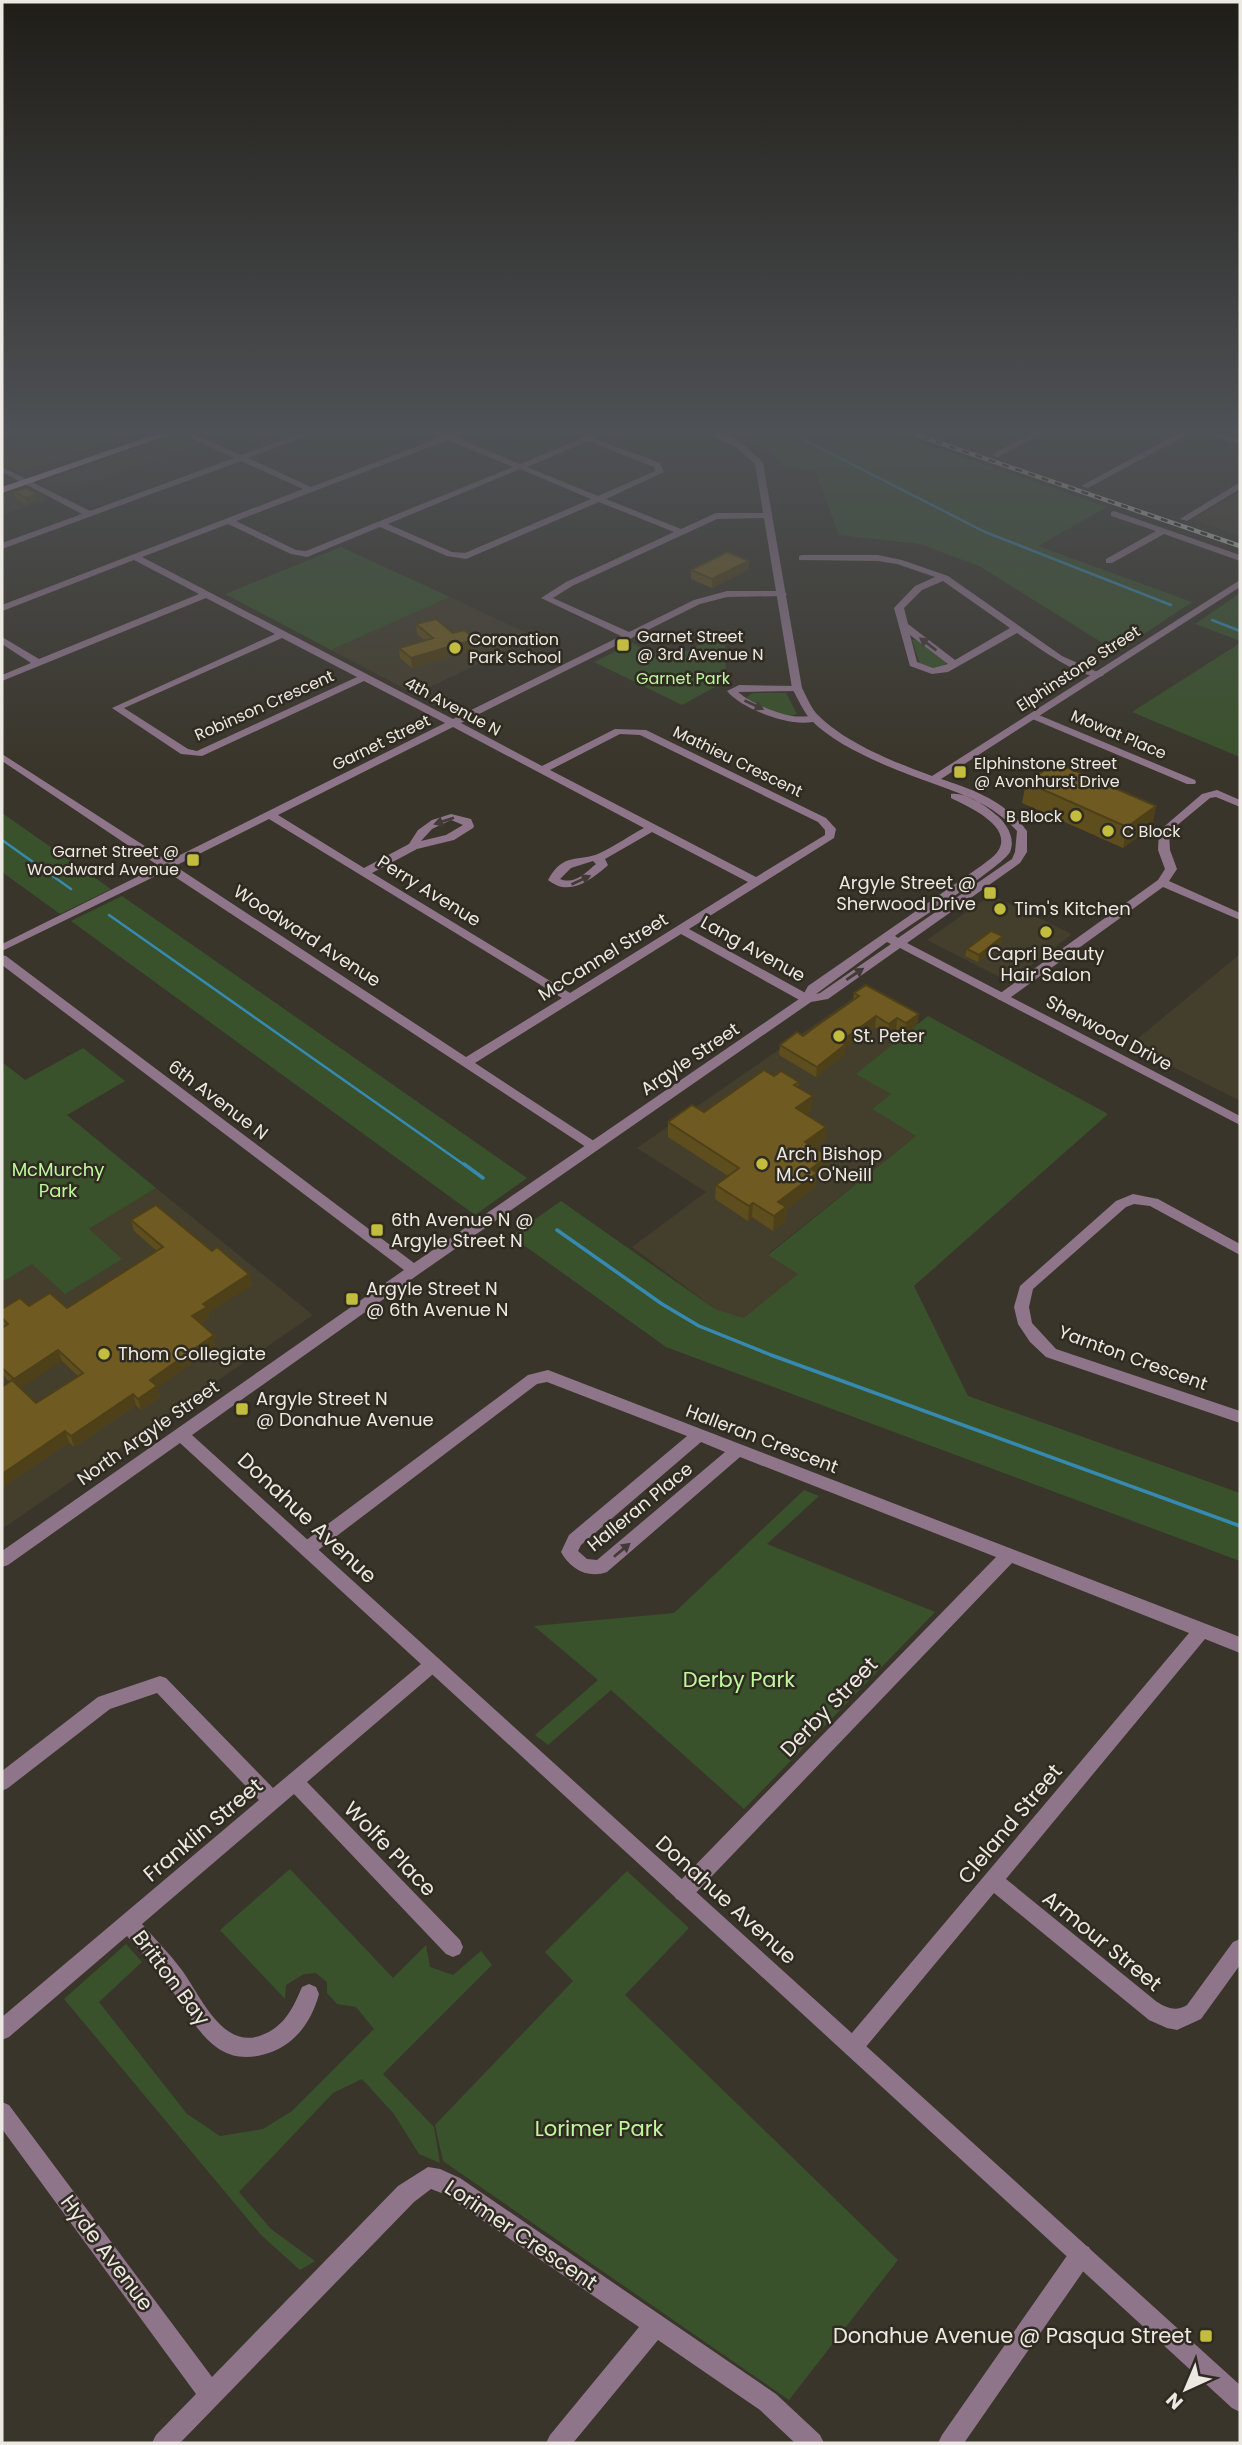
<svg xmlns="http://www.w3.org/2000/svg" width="1242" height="2445" font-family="Poppins,sans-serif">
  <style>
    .built { fill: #443e2d }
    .green { fill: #3a522b }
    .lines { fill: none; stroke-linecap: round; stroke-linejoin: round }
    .stream-far1 { stroke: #368ab1; stroke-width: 2.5 }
    .stream { stroke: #368ab1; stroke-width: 3.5 }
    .minor { fill: #8f758a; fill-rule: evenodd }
    .tertiary { fill: #8f758a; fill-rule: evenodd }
    .primary { fill: #e9b3df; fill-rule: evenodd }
    .rail-casing { stroke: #d5d2cb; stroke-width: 4.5 }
    .rail { stroke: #2f2b21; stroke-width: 2.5; stroke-dasharray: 7; stroke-linecap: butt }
    .wall { fill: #5f4e1d; fill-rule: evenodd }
    .shaded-wall { fill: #4e4018 }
    .building { fill: #6f5b22; stroke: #4e4018; stroke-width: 2 }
    .oneway { fill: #423a36 }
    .poi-dot { fill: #c2bd3f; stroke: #2f2b21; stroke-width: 2.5 }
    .labels { text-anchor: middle; stroke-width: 5; stroke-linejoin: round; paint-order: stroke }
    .far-poi-label { font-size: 16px; fill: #ece9e3; stroke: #2f2b21; text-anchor: start }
    .far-street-label { font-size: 16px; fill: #ece9e3; stroke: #2f2b21 }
    .far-park-label { font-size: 16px; fill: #bff79e; stroke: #2f2b21 }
    .poi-label { font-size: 18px; fill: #ece9e3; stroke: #2f2b21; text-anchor: start }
    .street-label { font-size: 18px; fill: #ece9e3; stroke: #2f2b21 }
    .park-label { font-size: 18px; fill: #bff79e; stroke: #2f2b21 }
    .near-street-label { font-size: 21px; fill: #ece9e3; stroke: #2f2b21 }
    .near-park-label { font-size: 21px; fill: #bff79e; stroke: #2f2b21 }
    .near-poi-label { font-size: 21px; fill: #ece9e3; stroke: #2f2b21; text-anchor: end }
  </style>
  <rect width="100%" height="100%" fill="#39352a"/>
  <!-- built -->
  <path class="built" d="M30 428H151L22 473 2 464V437Z
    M176 434 200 444 60 494 39 483Z
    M25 487 49 499 2 515V495Z
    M1240 492V536L1192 519Z
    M450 597 535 637 415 694 331 650Z
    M991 895 1072 934 1009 982 927 940Z
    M1240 954V1101L1130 1045Z
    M862 992 957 1044 872 1109 916 1136 768 1254 799 1274 744 1319 715 1309 632 1247 706 1192 637 1148Z
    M156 1188 313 1315 2 1529V1282Z"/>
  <!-- green -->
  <path class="green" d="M744 428H880L1107 507 1038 546 1192 602 1117 652 979 566 920 544 839 535 815 471 784 467 775 456 735 432Z
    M341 547 450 597 331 650 225 594Z
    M1240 593V641L1195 624Z
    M725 632 726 681 682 705 594 662 632 643 668 660Z
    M918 639 946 662V664L933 668 920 664 912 640Z
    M1240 643V757L1132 712Z
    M753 693H786L797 714 786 717 749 700 747 697Z
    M2 813 111 889 60 914 2 872Z
    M122 896 527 1178 475 1215 71 921Z
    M928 1016 1108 1114 914 1286 968 1396 1240 1493V1561L666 1347 511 1236 561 1201 715 1309 744 1318 798 1274 768 1255 916 1136 872 1109 891 1094 856 1074Z
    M83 1048 125 1081 67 1115 156 1188 89 1229 122 1259 65 1294 32 1264 2 1282V1062L25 1080Z
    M804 1490 819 1496 767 1544 935 1612 744 1809 611 1690 548 1745 535 1735 598 1680 534 1626 674 1613Z
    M290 1869 393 1978 426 1945 430 1967 453 1975 481 1951 492 1965 383 2074 434 2127 440 2163 419 2154 394 2114 362 2079 333 2093 239 2192 271 2229 315 2261 300 2270 261 2235 64 1999 126 1944 142 1962 99 2002 187 2114 220 2136 263 2129 292 2111 374 2029 356 2007 337 2004 327 1993V1982L316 1973 304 1974 286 1985 285 1999 220 1930Z
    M627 1871 689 1928 625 1995 898 2260 789 2400 443 2161 435 2125 573 1981 545 1952Z"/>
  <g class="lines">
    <!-- stream-far1 -->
    <path class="stream-far1" d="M781 428 985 532 1171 605
      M1212 620 1240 631
      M2 840 71 889
      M109 915 466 1166"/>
    <!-- stream -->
    <path class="stream" d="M464 1164 483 1178
      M557 1230 662 1304 699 1326 771 1355 1240 1526"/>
    <!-- minor -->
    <path class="minor" d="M13 428H25L2 436V432Z
      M170 428H180L241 455 316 428H327L248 458 311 487 441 437 422 428H433L448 434 464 428H475L455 437 520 464 607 428H618L595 439 660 463 664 472 606 499 681 529 716 513H770L771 515 767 518 717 519 572 586 553 598 629 632 694 600 727 591H782L787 594 785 596 727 597 700 604 461 723 542 766 615 729 646 730 826 818 836 829 834 838 689 929 811 996 813 999 811 1002H803L681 934 475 1063 597 1143 599 1146 597 1149 592 1151 166 871 2 951V944L159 866 2 761V754L168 861 445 723 364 681 202 756 181 754 112 708 275 634 206 598 2 681V675L31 663 2 644V637L39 659 199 594 134 560 5 610 2 611V605L303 489 241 461 2 549V543L82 514 2 472V467L90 511 234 458ZM448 440 513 467 306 551 296 550 236 521ZM588 441 654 467 655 471 598 496 527 467ZM520 469 591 499 465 553 452 552 388 524ZM599 502 674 532 566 582 541 598 621 636 453 719 142 557 228 524 291 554 307 557 380 527 447 556 466 559ZM282 638 357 677 197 751 188 749 124 708ZM453 727 644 828C629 836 615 846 600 853 578 863 564 851 548 880 569 897 589 881 606 867L608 865 605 859 652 832 748 882 570 993 372 873 417 849 454 840 473 828 474 826 471 819 451 814 432 820 418 830 409 844 364 868 278 815ZM620 734 640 735 818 822 825 830V835L756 877 550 770ZM269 819 562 998 466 1057 175 866ZM451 820 463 825 446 835 421 841 432 829ZM593 861 596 864C585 873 575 885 560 879L571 868Z
      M1043 428H1053L998 457 991 455Z
      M1188 428H1201L1240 440V444L1194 431 1088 488 1081 486Z
      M1237 484H1240V489L1187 521 1180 519Z
      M1114 511 1240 555V561L1164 534 1112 563H1106V559L1156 531 1111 516V512Z
      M802 555H878L902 560 948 576 1062 656 1104 675C1088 685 1032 643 1017 633L948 672 932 674 910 666 894 608 915 586 935 577 897 564 878 561 799 560V556ZM943 581 1010 628 955 660 908 624 904 608 922 590ZM910 635 948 664 933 668 917 662Z
      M739 685 800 686 802 688 797 691 738 692C751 703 775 713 792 716 801 718 812 714 820 719 799 732 741 709 727 691Z
      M1034 713 1195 780 1196 782 1195 784H1187L1030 718V714Z
      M1217 790 1240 800V807L1216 797 1210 798 1169 832 1170 850 1177 869 1169 881 1240 913V920L1163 887 1007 1000H999L997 997 999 994 1158 880 1165 869 1158 850 1159 831 1202 794Z
      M1133 1194 1158 1199 1240 1244V1255L1150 1206 1134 1204 1126 1207 1033 1289 1029 1307 1032 1323 1056 1349 1240 1411V1423L1046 1357 1030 1342 1018 1324 1014 1307 1020 1286 1116 1201Z
      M548 1370 1240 1637V1653L1205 1639 1006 1879 1157 2002C1167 2008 1176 2012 1187 2005L1233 1942 1240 1939V1965L1201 2019 1177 2030 1167 2028 1149 2020 994 1893 860 2054 853 2057 846 2054 843 2047 846 2040 1189 1633 1012 1563 690 1899 683 1901 676 1899 673 1892 676 1885 996 1557 740 1457 607 1572C588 1579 570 1569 561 1552L569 1535 687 1436 547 1382 537 1384 313 1554 307 1556 301 1554 299 1549 301 1544 528 1375ZM701 1442 725 1452 597 1560 587 1559 578 1551 581 1545Z
      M433 1656 439 1659 442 1664 439 1669 307 1782 460 1940 463 1947 460 1954 453 1957 446 1954 294 1794 142 1924C155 1939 169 1953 181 1969 200 1994 222 2051 262 2035 285 2026 293 2008 302 1987L309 1984 316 1987 319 1994C312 2019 299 2040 274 2051 216 2074 197 2026 169 1986 156 1968 141 1952 127 1936L9 2037 2 2040V2017L259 1800 157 1693 110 1709 8 1788 2 1791V1771L98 1697 160 1676 166 1678 273 1788 427 1659Z
      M2 2102 9 2105 212 2377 398 2186 428 2167 440 2169 460 2178 776 2394 820 2435 824 2443H795L760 2410 658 2340 573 2443H546L550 2435 639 2327 444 2194 431 2189 414 2202 180 2443H152L156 2435 196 2394 2 2129Z
      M1081 2244 1089 2247 1092 2255 1089 2263 964 2443H938L942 2435 1073 2247Z"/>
    <!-- tertiary -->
    <path class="tertiary" d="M694 428C720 427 747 444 763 463L802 688C807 697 811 709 819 716 846 743 896 763 932 776L1240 580V587L941 779C975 790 1006 802 1027 831V852L1020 863 907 943 1240 1116V1125L900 948 828 999 811 1002 419 1274 192 1435 1240 2385V2412L1232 2408 180 1443 8 1565 2 1567V1551L404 1270 2 965V955L6 956 414 1263 802 997 808 986 981 866C986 862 995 856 998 851 1014 826 967 806 951 798V794C965 792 985 805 995 814 1006 822 1016 838 1010 852 1003 866 913 923 895 936L898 938 1012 859 1015 852 1017 831C993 804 962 794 929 782 893 769 838 748 811 720 803 711 798 699 792 688L755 464 736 447ZM887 942 891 944 820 993 816 994Z"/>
    <!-- primary -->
    <path class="primary" d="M174 428H188L2 493V487Z"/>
    <!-- rail casing -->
    <g class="rail-casing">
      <path id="rail" d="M896 428 1240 546"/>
    </g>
    <!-- rail -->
    <use href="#rail" class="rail"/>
  </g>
  <!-- wall -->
  <path class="wall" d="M14 492 39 500 27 505 16 499Z
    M749 561 748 570 712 588 691 579V570Z
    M416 624 453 633 476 649 412 668 400 658 399 648 425 641 417 634Z
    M1026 782 1156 806 1152 826 1123 848 1022 803Z
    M1001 944 978 962 965 956 967 949Z
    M854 993 919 1014 917 1024 905 1034 896 1029 888 1034 875 1027 845 1048 844 1055 816 1077 779 1055 780 1045 803 1036 853 1000Z
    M774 1076 799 1082 798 1087 811 1111 806 1114 826 1127 825 1141 815 1148 828 1156 827 1171 816 1179 815 1187 786 1210 785 1222 773 1231 752 1217 748 1221 715 1199 716 1185 728 1176 668 1137V1122L704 1112Z
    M131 1220 212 1251 249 1274 252 1285 208 1313 209 1317 200 1324 216 1346 157 1388 160 1397 141 1410 136 1405 74 1447 69 1442 2 1488V1387L9 1382 3 1375 2 1376V1328L4 1327 2 1325V1309L29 1306 67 1308 157 1251 134 1231ZM62 1361 78 1376 36 1403 20 1388Z"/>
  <!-- shaded-wall -->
  <path class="shaded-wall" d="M38 494 39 500 27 505 26 498Z
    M749 561 748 570 712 588V579Z
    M476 639V649L412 668 411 658Z
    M1156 806 1152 826 1123 848 1127 827Z
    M1003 936 1001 944 978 962 979 955Z
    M919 1014 917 1024 905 1034 906 1023Z
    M876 1016 875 1027 845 1048 844 1055 816 1077 817 1067 840 1042Z
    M897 1018 896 1029 888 1034 889 1024Z
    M813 1096 811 1111 795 1123 796 1108Z
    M826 1127 825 1141 804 1157 805 1142Z
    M828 1156 827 1171 816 1179 815 1187 786 1210 785 1222 773 1231 774 1216 778 1202 811 1169Z
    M753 1203 752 1217 748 1221 749 1206Z
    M249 1274 252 1285 208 1313 209 1317 195 1327 192 1316 203 1304Z
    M214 1335 216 1346 157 1388 160 1397 141 1410 138 1399 150 1380Z
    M58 1350 62 1361 18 1390 14 1379Z
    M133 1394 136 1405 74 1447 71 1436Z
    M65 1431 69 1442 2 1488V1474Z"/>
  <!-- building -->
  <path class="building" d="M26 488 38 494 26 498 14 492Z
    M727 552 749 561 712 579 691 570Z
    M436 619 453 633 464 630 476 639 411 658 399 648 433 638 416 624Z
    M1057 763 1156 806 1127 827 1026 782Z
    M991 931 1003 936 979 955 967 949Z
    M866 985 919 1014 906 1023 897 1018 889 1024 876 1016 840 1042 846 1044 817 1067 780 1045 797 1032 803 1036 815 1027 859 996 854 993Z
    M764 1070 774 1076 781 1071 799 1082 794 1085 813 1096 796 1108 826 1127 805 1142 828 1156 811 1169 817 1173 778 1202 786 1207 774 1216 753 1203 749 1206 716 1185 739 1168 668 1122 692 1105 704 1112Z
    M156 1205 212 1251 217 1247 249 1274 203 1304 207 1307 192 1316 214 1335 150 1380 157 1386 138 1399 133 1394 71 1436 65 1431 2 1474V1387L12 1380 36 1403 83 1373 58 1350 14 1379 2 1368V1328L8 1324 2 1318V1309L20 1298 29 1306 50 1293 67 1308 163 1247 131 1220Z"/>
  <!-- one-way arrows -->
  <defs><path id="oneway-solid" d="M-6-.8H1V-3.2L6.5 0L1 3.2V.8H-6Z" transform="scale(1.75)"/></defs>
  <g class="oneway">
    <use href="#oneway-solid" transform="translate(928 644) rotate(-143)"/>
    <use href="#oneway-solid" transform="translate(754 705) rotate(25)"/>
    <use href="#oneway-solid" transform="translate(444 821) rotate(162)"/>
    <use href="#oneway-solid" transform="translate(581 880) rotate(-25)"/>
    <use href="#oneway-solid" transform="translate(855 974) rotate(-34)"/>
    <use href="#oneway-solid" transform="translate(622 1550) rotate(-40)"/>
  </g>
  <!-- sky -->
  <linearGradient id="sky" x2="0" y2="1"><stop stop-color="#1f1d17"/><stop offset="0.56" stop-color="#4e5155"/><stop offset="1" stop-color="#4e5155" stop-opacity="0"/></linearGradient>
  <rect width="1242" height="770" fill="url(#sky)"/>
  <!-- markers -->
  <g class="poi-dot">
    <rect x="616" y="638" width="14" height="14" rx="3.5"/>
    <circle cx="455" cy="648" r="7"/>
    <rect x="953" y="765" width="14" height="14" rx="3.5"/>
    <circle cx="1076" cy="816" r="7"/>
    <circle cx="1108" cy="831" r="7"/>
    <rect x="186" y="853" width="14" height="14" rx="3.5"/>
    <rect x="983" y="886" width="14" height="14" rx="3.5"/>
    <circle cx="1000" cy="909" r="7"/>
    <circle cx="1046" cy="932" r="7"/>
    <circle cx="839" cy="1036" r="7"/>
    <circle cx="762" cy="1164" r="7"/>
    <rect x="370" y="1223" width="14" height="14" rx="3.5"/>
    <rect x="345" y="1292" width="14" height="14" rx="3.5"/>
    <circle cx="104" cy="1354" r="7"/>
    <rect x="235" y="1402" width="14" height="14" rx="3.5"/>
    <rect x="1199" y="2329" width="14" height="14" rx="3.5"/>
  </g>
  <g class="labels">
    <!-- far-poi labels -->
    <g class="far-poi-label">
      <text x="637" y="642">Garnet Street<tspan x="637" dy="18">@ 3rd Avenue N</tspan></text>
      <text x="469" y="645">Coronation<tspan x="469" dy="18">Park School</tspan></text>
      <text x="974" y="769">Elphinstone Street<tspan x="974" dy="18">@ Avonhurst Drive</tspan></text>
      <text x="1062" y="822" text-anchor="end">B Block</text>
      <text x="1122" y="837">C Block</text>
      <text x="179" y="857" text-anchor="end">Garnet Street @<tspan x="179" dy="18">Woodward Avenue</tspan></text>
    </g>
    <!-- far-street labels -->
    <g class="far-street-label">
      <text transform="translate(1078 668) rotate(-33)" y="6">Elphinstone Street</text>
      <text transform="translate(264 705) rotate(-24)" y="6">Robinson Crescent</text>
      <text transform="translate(453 706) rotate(28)" y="6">4th Avenue N</text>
      <text transform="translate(1119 734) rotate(23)" y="6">Mowat Place</text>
      <text transform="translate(381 742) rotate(-26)" y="6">Garnet Street</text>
      <text transform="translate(738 761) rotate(26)" y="6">Mathieu Crescent</text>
    </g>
    <!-- far-park labels -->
    <g class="far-park-label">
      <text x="683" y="684">Garnet Park</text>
    </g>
    <!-- poi labels -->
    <g class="poi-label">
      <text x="976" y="889" text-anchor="end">Argyle Street @<tspan x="976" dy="21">Sherwood Drive</tspan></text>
      <text x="1014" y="915">Tim's Kitchen</text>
      <text x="1046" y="960" text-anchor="middle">Capri Beauty<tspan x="1046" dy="21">Hair Salon</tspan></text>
      <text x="853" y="1042">St. Peter</text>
      <text x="776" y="1160">Arch Bishop<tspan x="776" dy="21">M.C. O'Neill</tspan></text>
      <text x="391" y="1226">6th Avenue N @<tspan x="391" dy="21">Argyle Street N</tspan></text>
      <text x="366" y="1295">Argyle Street N<tspan x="366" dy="21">@ 6th Avenue N</tspan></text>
      <text x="118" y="1360">Thom Collegiate</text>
      <text x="256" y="1405">Argyle Street N<tspan x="256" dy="21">@ Donahue Avenue</tspan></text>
    </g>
    <!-- street labels -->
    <g class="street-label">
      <text transform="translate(429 891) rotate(32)" y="6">Perry Avenue</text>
      <text transform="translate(307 936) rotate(33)" y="6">Woodward Avenue</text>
      <text transform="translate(753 949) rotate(29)" y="6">Lang Avenue</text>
      <text transform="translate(603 957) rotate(-32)" y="6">McCannel Street</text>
      <text transform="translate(1109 1033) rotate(28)" y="6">Sherwood Drive</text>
      <text transform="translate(690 1059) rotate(-34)" y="6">Argyle Street</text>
      <text transform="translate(218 1100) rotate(37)" y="6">6th Avenue N</text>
      <text transform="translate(1133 1358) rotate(20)" y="6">Yarnton Crescent</text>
      <text transform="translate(148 1433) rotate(-35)" y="6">North Argyle Street</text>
      <text transform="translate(762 1439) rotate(21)" y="6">Halleran Crescent</text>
      <text transform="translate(640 1507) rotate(-39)" y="6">Halleran Place</text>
    </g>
    <!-- park labels -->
    <g class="park-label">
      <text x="58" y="1176">McMurchy<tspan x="58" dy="21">Park</tspan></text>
    </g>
    <!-- near-street labels -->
    <g class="near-street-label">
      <text transform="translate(307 1518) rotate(43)" y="7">Donahue Avenue</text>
      <text transform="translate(829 1707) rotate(-46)" y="7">Derby Street</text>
      <text transform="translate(1010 1824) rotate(-50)" y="7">Cleland Street</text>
      <text transform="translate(203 1830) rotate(-40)" y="7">Franklin Street</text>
      <text transform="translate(390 1849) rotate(46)" y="7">Wolfe Place</text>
      <text transform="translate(726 1900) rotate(42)" y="7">Donahue Avenue</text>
      <text transform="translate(1102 1941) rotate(39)" y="7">Armour Street</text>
      <text transform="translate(171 1978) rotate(53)" y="7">Britton Bay</text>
      <text transform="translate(521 2235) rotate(34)" y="7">Lorimer Crescent</text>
      <text transform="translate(107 2253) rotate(53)" y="7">Hyde Avenue</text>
    </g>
    <!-- near-park labels -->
    <g class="near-park-label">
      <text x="739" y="1687">Derby Park</text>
      <text x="599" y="2136">Lorimer Park</text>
    </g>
    <!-- near-poi labels -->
    <g class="near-poi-label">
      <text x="1192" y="2343">Donahue Avenue @ Pasqua Street</text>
    </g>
  </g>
  <!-- border -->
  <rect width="1242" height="2445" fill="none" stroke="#ece9e3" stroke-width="7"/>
  <!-- north arrow -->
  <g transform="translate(1186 2389) rotate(224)" stroke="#2f2b21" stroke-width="5" paint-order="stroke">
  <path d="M0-5L12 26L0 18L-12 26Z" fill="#ece9e3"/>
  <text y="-10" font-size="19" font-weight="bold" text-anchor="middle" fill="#ece9e3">N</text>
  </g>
</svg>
